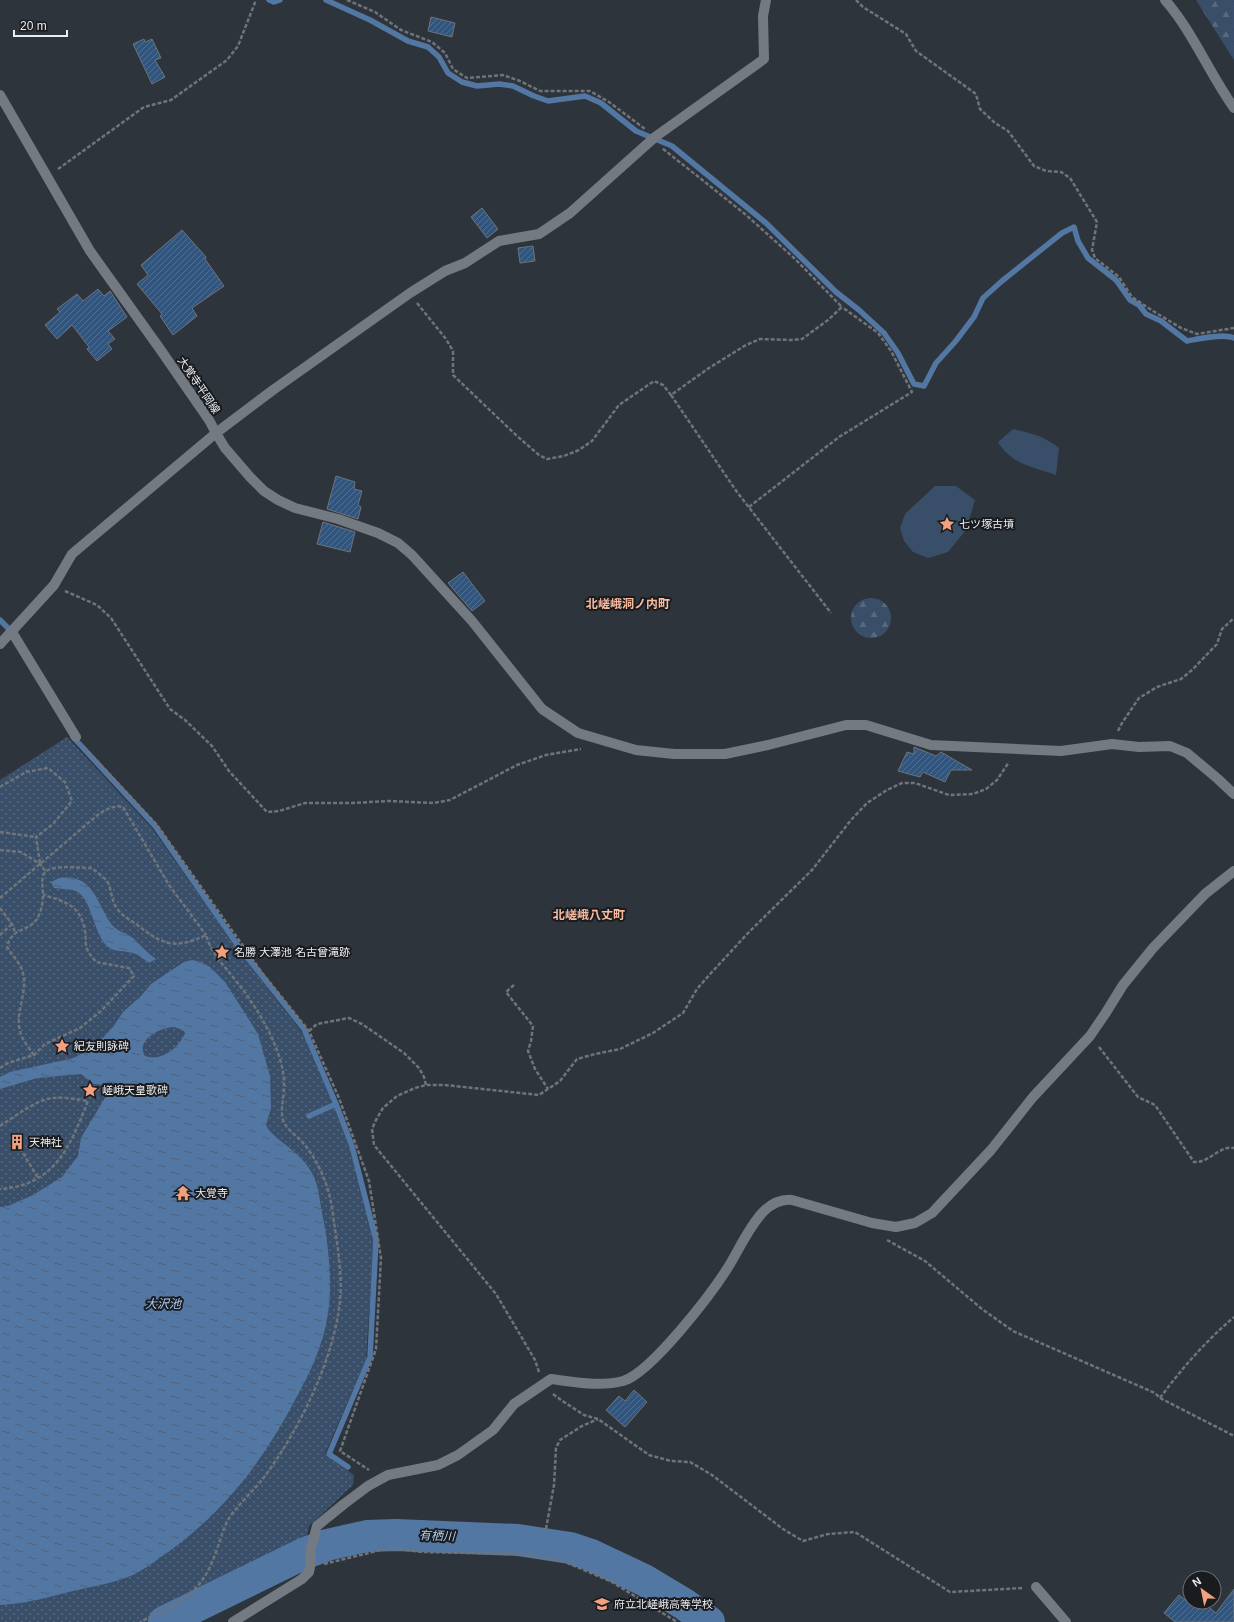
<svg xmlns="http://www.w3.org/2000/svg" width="1234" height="1622" font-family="Helvetica,'Noto Sans JP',sans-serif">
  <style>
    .green { fill: #394f69 }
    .forest { fill: url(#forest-firs) }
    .garden { fill: url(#garden-dots) }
    .water { fill: url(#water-ripples); fill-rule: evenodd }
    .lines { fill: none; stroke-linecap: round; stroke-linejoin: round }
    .stream { stroke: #5377a3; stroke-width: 5.5 }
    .river { stroke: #5377a3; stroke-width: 32 }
    .building { fill: url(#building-hatch); stroke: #6d737b }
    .path { stroke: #6f747b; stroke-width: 2.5; stroke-dasharray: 4 2; stroke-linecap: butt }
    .minor { stroke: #747a82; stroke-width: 10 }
    .secondary { stroke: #747a82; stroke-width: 10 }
    .labels { text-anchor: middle; stroke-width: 4; stroke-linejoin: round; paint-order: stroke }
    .street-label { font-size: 11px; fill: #e9edf2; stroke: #191b1e }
    .poi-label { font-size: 11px; fill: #e9edf2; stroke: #191b1e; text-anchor: start }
    .neighbourhood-label { font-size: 12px; font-weight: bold; fill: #f8bba0; stroke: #191b1e }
    .water-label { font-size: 12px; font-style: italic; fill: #aecef6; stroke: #191b1e }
  </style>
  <defs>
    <pattern id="forest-firs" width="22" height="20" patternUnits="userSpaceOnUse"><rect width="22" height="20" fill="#394f69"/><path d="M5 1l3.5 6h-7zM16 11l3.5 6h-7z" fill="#56697f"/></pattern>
    <pattern id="garden-dots" width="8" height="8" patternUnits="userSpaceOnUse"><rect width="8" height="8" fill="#394f69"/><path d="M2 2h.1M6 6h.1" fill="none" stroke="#56697f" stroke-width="1.8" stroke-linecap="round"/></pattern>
    <pattern id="water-ripples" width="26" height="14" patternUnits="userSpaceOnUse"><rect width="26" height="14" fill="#5377a3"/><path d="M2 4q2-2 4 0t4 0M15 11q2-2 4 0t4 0" fill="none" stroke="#4d617a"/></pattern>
    <pattern id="building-hatch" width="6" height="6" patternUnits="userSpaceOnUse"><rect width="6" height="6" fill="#32557e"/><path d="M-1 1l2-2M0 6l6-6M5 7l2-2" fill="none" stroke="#506e91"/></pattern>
  </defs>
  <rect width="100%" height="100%" fill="#2e343b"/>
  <!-- green -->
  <path class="green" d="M1013 429C1030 433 1045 436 1059 448L1056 475C1033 467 1011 464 998 442Z
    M935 486H956L975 500 966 530 948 552 928 558 913 552 904 541 900 528 905 514Z"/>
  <!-- forest -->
  <path class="forest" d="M1196 0H1234V60Z
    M851 618a20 20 0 1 1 40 0a20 20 0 1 1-40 0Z"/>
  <!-- garden -->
  <path class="garden" d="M67 737 151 827 240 952 304 1035 347 1133 374 1241 366 1360 325 1454 354 1475 353 1485 309 1526 305 1546 240 1581 155 1622H0V780Z"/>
  <!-- water -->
  <path class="water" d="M59 878C94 873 96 903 112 925 117 931 126 933 133 938 141 945 147 953 156 959L149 963C144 959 139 955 133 953 124 950 115 953 107 946 92 932 92 894 73 890 67 889 61 889 54 888L51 882Z
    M192 960 201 962 210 967 225 982 258 1034 270 1076 271 1108 266 1125 268 1129C282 1145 303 1154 313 1175 319 1187 320 1204 323 1218 329 1246 333 1291 327 1319 322 1347 310 1373 296 1398 263 1462 221 1516 161 1557 153 1563 144 1569 135 1574 116 1583 94 1586 73 1591 49 1597 25 1604 0 1605V1207L8 1206 33 1195 62 1177 78 1156 81 1138 109 1091 106 1085 94 1084 81 1074 37 1078 0 1089V1077L10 1072 74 1058 86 1051 102 1039 113 1027 123 1012 141 996 151 984 184 962ZM174 1027 183 1030 185 1033C179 1048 161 1062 145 1056 135 1040 161 1027 174 1027Z"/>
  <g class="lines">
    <!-- stream -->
    <path class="stream" d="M269 0 274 2 280 0
      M326 0 370 20 408 41 428 47 439 57 448 73 462 82 477 86 499 84 513 86 534 96 548 101 585 96 601 103 636 131 672 146 766 223 836 292 859 310 884 333 898 353 914 384 924 386 936 363 955 342 974 317 983 298 1002 281 1062 233 1074 227 1078 241 1088 258 1116 280 1130 300 1139 305 1146 314 1161 321 1187 341C1198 339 1224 333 1234 338
      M0 620 8 628
      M73 737 155 826 239 947 304 1029 336 1104 352 1146 376 1240 370 1357 329 1454 348 1467
      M309 1116 336 1104"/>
    <!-- river -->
    <path class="river" d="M164 1622 303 1554 327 1545 367 1536 396 1535 518 1540 570 1548 591 1555 644 1580 684 1604 709 1622"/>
  </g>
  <!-- building -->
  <path class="building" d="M431 17 455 23 452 37 428 31Z
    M144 39 145 42 152 39 161 58 155 60 165 77 152 84 133 44Z
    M482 208 498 229 487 238 471 217Z
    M182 230 206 257 205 259 224 286 192 308 197 316 173 335 160 316 162 314 137 284 148 275 141 265Z
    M533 246 535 261 520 263 518 248Z
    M98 289 104 296 110 291 127 317 108 331 115 339 108 344 112 349 97 361 87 349 89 347 72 325 57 339 45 325 60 312 57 309 77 294 83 301Z
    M336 476 355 482 354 489 362 491 358 505 361 507 358 519 327 509Z
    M323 522 355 532 350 552 317 544Z
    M463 572 485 601 472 611 448 583Z
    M914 747 936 756 941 752 972 770H951L945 782 923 772 920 777 898 771 907 752 914 754Z
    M634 1390 647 1402 625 1427 606 1410 619 1396 625 1401Z
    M1234 1589V1622H1175L1164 1613 1179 1595 1194 1607 1196 1604 1200 1607 1204 1603 1216 1613Z"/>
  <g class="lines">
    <!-- path -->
    <path class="path" d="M347 0 375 12 401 30 432 42 445 53 453 69 467 78 503 75 520 81 540 91H590L609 102 645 129
      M856 0 863 7 906 34 916 51 976 94 980 109 995 123 1008 131 1034 166 1046 171 1061 172 1070 178 1097 222 1092 250 1095 258 1119 277 1132 297 1153 311 1181 328 1197 334 1234 328
      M58 169 144 107 171 100 227 60 238 46 256 0
      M417 303 446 339 453 351V375L517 436 539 455 547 459 564 456 579 450 592 441 619 405 654 381 663 385 671 395 709 368 746 345 760 339 791 340 802 339 828 320 842 307 794 258 745 214 662 148
      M671 395 737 492 831 613
      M749 507 839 437 912 392 891 351 878 333 842 307
      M65 591 97 605 111 618 170 709 185 720 212 746 229 771 267 812 279 811 305 803H352L389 801 434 803 450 800 517 765 546 755 581 749
      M1118 731 1122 723 1139 698 1157 687 1181 679 1192 670 1217 644 1222 629 1234 618
      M84 747 157 825 263 974 309 1031 339 1098 369 1181 381 1258 376 1349 340 1451 369 1470
      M0 787 26 772 48 768 65 782 72 801 53 824 36 837 40 863
      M0 832 36 837
      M0 850 21 852 40 864 46 872
      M0 898 100 813 110 808 118 806 123 807 169 885 206 935
      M0 908 12 924 15 932
      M0 935 12 924
      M514 985 506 992 533 1026 531 1041 528 1051 535 1069 548 1089
      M309 1031 317 1024 349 1018 362 1024 404 1053 419 1068 424 1077 426 1085
      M1099 1047 1138 1097 1155 1105 1194 1162C1210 1163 1219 1145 1234 1148
      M34 1055C29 1048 22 1040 20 1031 15 1012 28 992 23 973 21 964 12 955 7 947 12 927 28 932 37 919 41 912 43 903 43 895 43 884 38 871 54 868 66 866 80 868 92 868 97 873 107 878 109 885 112 894 112 903 119 911 123 916 130 920 136 924 163 945 174 950 206 935 212 955 224 965 236 981 250 998 263 1019 272 1038 279 1054 285 1071 284 1088 284 1098 280 1111 283 1120 287 1131 298 1136 304 1144 315 1157 323 1174 328 1190 332 1202 333 1217 335 1229 339 1255 343 1283 339 1309 331 1365 298 1431 265 1476 256 1488 245 1498 236 1509 224 1522 222 1536 216 1552 200 1597 180 1602 140 1622
      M0 1068 8 1063 34 1055 45 1044 80 1028 101 1011 134 976 129 968 96 962C93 958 89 954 87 949 85 944 86 936 85 931 81 906 65 901 43 895
      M0 1126C14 1117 28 1106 44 1100 57 1095 74 1099 88 1101 70 1146 56 1185 0 1189
      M20 1148 38 1178
      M887 1240 925 1261 982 1309 1013 1331 1155 1393 1160 1398C1182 1368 1206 1341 1234 1317
      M539 1372 535 1360 496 1294 374 1145 372 1129 376 1120 383 1108 397 1096 415 1088 426 1085H445L539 1095 560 1081 577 1059 595 1054 620 1049 653 1033 683 1013 697 989 712 972 748 933 812 870 851 820 867 803 887 790 902 783H915L949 795 973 794 986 789 997 780 1009 762
      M553 1394 561 1400 584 1415 598 1419 649 1455 671 1461 690 1462 712 1475 783 1529 803 1541 828 1534 855 1532 950 1592 1023 1588
      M1160 1398 1234 1436
      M546 1529 554 1485 556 1448 560 1440 582 1426 598 1419
      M324 1564 389 1548 422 1552 521 1554 563 1561 612 1582 677 1622"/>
    <!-- minor -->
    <path class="minor" d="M766 0 763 16 764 59 655 137 570 213 539 234 499 241 465 263 445 271 410 293 273 390 216 433 225 448 250 477 264 491 278 500 295 508 338 519 378 533 398 543 412 555 472 621 542 709 578 733 636 750 674 754H725L768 745 846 725H866L931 745 1061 751 1112 744 1139 747 1170 746 1187 753 1218 779 1234 794
      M1165 0C1193 32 1209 73 1234 108
      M12 632 76 737
      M1036 1587 1066 1622
      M233 1622 302 1579 309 1572 310 1567 311 1548 317 1526 344 1504 368 1486 388 1475 438 1465 458 1455 493 1430 514 1404 551 1379C575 1382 600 1387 623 1381 651 1373 711 1294 727 1269 739 1250 748 1228 763 1212 771 1204 781 1199 792 1200L872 1223 896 1227 915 1223 932 1213 991 1150 1033 1097 1090 1036 1105 1014 1123 985 1153 948 1205 894 1234 871"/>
    <!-- secondary -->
    <path class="secondary" d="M0 95 90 251 160 349 209 420 216 433 72 554 54 585 0 644"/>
  </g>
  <!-- icons -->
  <defs>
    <g id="sight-bare" transform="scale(1.2)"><path d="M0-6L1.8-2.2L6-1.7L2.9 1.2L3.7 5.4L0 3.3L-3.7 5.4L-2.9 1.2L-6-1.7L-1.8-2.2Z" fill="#f2a17e" stroke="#191b1e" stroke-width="2.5" paint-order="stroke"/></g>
    <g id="building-bare" transform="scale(1.2)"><path d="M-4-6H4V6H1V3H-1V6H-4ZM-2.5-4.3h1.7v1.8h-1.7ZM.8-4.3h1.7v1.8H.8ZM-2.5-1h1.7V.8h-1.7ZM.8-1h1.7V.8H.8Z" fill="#f2a17e" stroke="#191b1e" stroke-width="2.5" paint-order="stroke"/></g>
    <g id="temple-bare" transform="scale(1.2)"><path d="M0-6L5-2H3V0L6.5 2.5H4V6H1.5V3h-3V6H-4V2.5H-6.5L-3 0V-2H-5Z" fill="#f2a17e" stroke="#191b1e" stroke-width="2.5" paint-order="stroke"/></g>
    <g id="school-bare" transform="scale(1.2)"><path d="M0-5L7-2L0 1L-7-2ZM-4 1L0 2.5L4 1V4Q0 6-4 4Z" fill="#f2a17e" stroke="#191b1e" stroke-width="2.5" paint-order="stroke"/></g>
  </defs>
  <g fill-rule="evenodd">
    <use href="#sight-bare" x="947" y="524"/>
    <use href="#sight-bare" x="222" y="952"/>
    <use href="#sight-bare" x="62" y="1046"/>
    <use href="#sight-bare" x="90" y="1090"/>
    <use href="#building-bare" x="17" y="1142"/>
    <use href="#temple-bare" x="183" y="1193"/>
    <use href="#school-bare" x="602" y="1604"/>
  </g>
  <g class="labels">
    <!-- street labels -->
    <g class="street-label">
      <text transform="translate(199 385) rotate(56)" y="4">大覚寺平岡線</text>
    </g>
    <!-- poi labels -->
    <g class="poi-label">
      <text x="959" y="528">七ツ塚古墳</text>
      <text x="234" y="956">名勝 大澤池 名古曾滝跡</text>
      <text x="74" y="1050">紀友則詠碑</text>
      <text x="102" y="1094">嵯峨天皇歌碑</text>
      <text x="29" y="1146">天神社</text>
      <text x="195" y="1197">大覚寺</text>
      <text x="614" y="1608">府立北嵯峨高等学校</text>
    </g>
    <!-- neighbourhood labels -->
    <g class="neighbourhood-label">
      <text x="628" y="608">北嵯峨洞ノ内町</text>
      <text x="589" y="919">北嵯峨八丈町</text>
    </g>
    <!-- water labels -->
    <g class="water-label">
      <text x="163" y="1308">大沢池</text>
      <text transform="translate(437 1536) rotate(2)" y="4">有栖川</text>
    </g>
  </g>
  <!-- north arrow -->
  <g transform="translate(1202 1590) rotate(327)"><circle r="19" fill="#191b1e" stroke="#6c6f73"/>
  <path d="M0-3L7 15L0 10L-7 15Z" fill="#f2a17e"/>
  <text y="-6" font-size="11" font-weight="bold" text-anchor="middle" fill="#e9edf2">N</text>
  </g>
  <!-- scale -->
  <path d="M14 30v6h53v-6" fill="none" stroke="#e9edf2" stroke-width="2"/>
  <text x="20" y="30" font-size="12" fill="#e9edf2" stroke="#191b1e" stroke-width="3" paint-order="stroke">20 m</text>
</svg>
